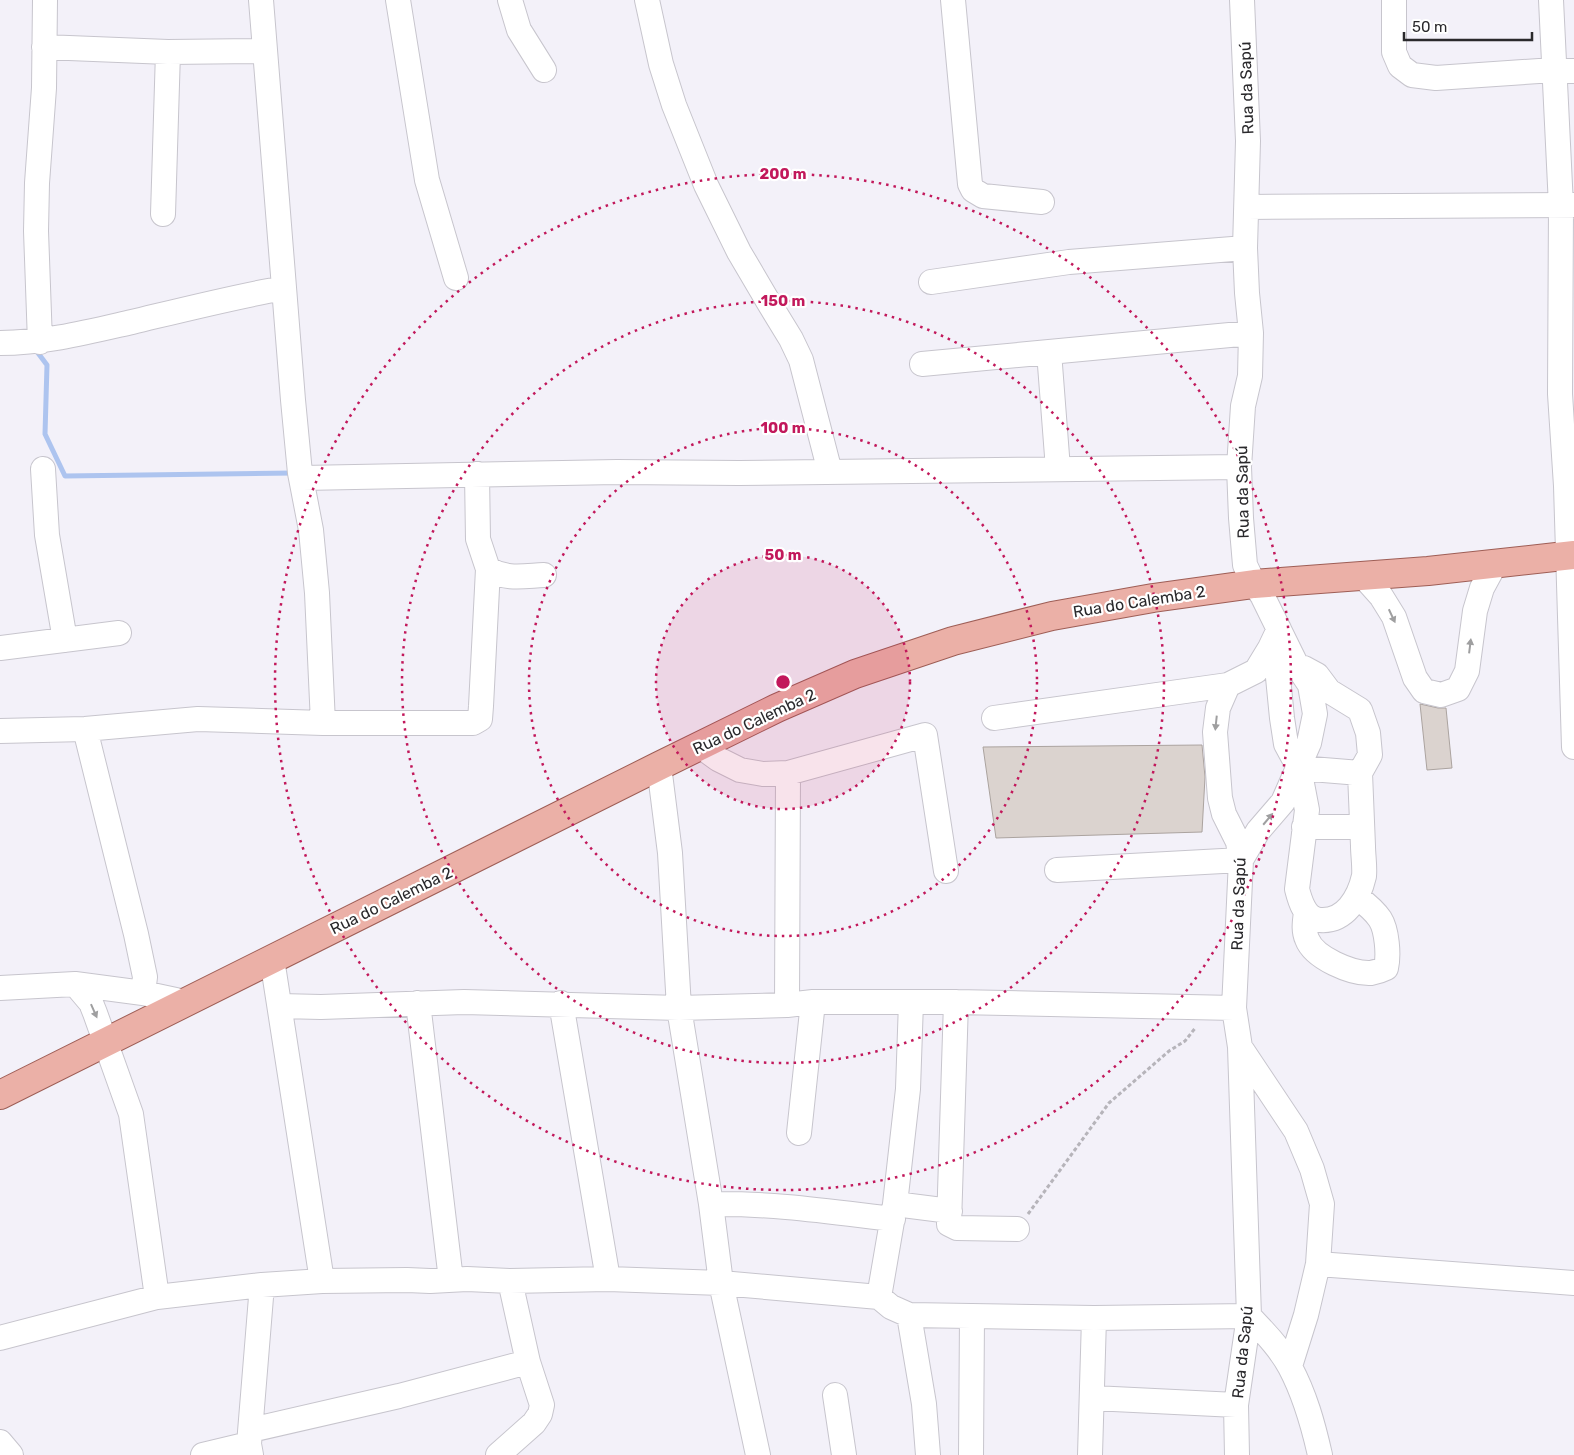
<svg xmlns="http://www.w3.org/2000/svg" width="1574" height="1455" font-family="Rubik,sans-serif">
  <style>
    .lines { fill: none; stroke-linecap: round; stroke-linejoin: round }
    .stream { stroke: #adc4ef; stroke-width: 5 }
    .building { fill: #dbd3cf; stroke: #aba39f }
    .minor-casing { stroke: #c7c5cd; stroke-width: 26 }
    .major-casing { stroke: #9e5e56; stroke-width: 30 }
    .path { stroke: #b6b4ba; stroke-width: 3; stroke-dasharray: 4 2.5; stroke-linecap: butt }
    .minor { stroke: #fff; stroke-width: 24 }
    .major { stroke: #ebb0a7; stroke-width: 28 }
    .oneway { fill: #9f9fa0 }
    .ring { fill: none; stroke: #c2185b; stroke-width: 2.5; stroke-dasharray: 2.5 5 }
    .labels { text-anchor: middle; stroke-width: 4.5; stroke-linejoin: round; paint-order: stroke }
    .street-label { font-size: 16px; fill: #2a292c; stroke: #fff }
    .centre { fill: #c2185b; stroke: #fff; stroke-width: 2.5 }
    .ring-label { font-size: 15px; text-anchor: middle; font-weight: bold; fill: #c2185b; stroke: #fff; stroke-width: 4.5; stroke-linejoin: round; paint-order: stroke }
  </style>
  <rect width="100%" height="100%" fill="#f3f1f9"/>
  <g class="lines">
    <!-- stream -->
    <path class="stream" d="M35 349 47 365 45 434 65 476 294 473"/>
  </g>
  <!-- building -->
  <path class="building" d="M1420 704 1438 708H1446L1452 768 1427 770Z
    M1202 745 1205 777 1202 832 996 838 983 747Z"/>
  <g class="lines">
    <!-- minor casing -->
    <g class="minor-casing">
      <path id="minor" d="M261 0 293 400 300 473 311 530 317 593 323 723
        M398 0 427 180 456 278
        M510 0 519 30 544 70
        M647 0 661 64 674 105 706 185 739 252 769 303 791 339 801 360 830 472
        M953 0 970 184 973 190 983 196 1042 202
        M1394 0V52L1400 66 1412 75 1436 78 1554 70 1574 71
        M1551 0 1561 206 1560 394 1566 486 1574 747
        M44 47 168 52 265 51
        M1247 207 1574 205
        M163 214 168 52
        M931 282 1069 262 1245 248
        M40 342 36 231 37 183 44 88 45 0
        M0 343C45 343 88 332 132 322 182 310 233 297 284 288
        M1049 352 1058 469
        M922 364 1251 333
        M43 469 47 535 65 640
        M477 474 478 539 488 569C507 580 523 576 544 575
        M303 478 617 472 739 473 1239 467
        M1364 577 1381 596 1394 617 1415 678 1424 691 1441 695 1458 689 1467 671 1475 611 1482 588 1495 564
        M1278 636 1277 667 1282 718 1286 744 1299 768 1307 810 1297 889C1300 901 1305 919 1320 920 1345 922 1359 898 1364 876 1365 867 1363 855 1363 846 1362 821 1361 797 1360 773L1299 768
        M0 648 119 633
        M1304 668 1317 675 1329 691 1360 710 1368 733 1370 755 1360 773
        M994 718 1228 685
        M85 729 136 934 145 977 143 993
        M0 731 85 729 198 719 323 723H473L480 719 481 706 488 569
        M700 746 718 759 740 770 763 774 788 773 925 735 946 871
        M659 766 670 853 679 1008 711 1204 721 1283 758 1455
        M1304 827H1362
        M1241 860 1258 831 1283 802 1309 743 1315 714 1310 685 1296 664 1262 595 1254 584 1245 565 1241 518 1239 467 1243 406 1250 376 1251 333 1247 293 1245 248 1248 141 1242 0
        M1057 870 1241 860
        M1306 912C1305 921 1303 930 1307 939 1314 958 1352 974 1371 973 1376 972 1382 970 1386 968 1389 955 1387 930 1380 919 1374 910 1365 903 1357 897
        M272 959 322 1281
        M75 984 91 1003 95 1013 131 1114 157 1297
        M0 988 75 984 143 993 185 1002
        M956 1002 949 1224 957 1228 1017 1229
        M418 1003 451 1280
        M561 1003 608 1279
        M787 1005 788 773
        M280 1006 321 1007 464 1002 679 1008 787 1005 813 1002H956L1234 1008
        M1240 1047 1296 1131 1312 1169 1322 1204 1318 1264 1306 1315 1290 1366
        M799 1133 813 1002
        M711 1204C772 1203 832 1212 893 1219
        M895 1204 950 1211
        M1318 1264 1574 1283
        M879 1297 895 1204 908 1089 911 1002
        M909 1315 924 1404 928 1455
        M0 1338 157 1297 262 1285 322 1281 407 1280 430 1281 467 1279 510 1281 608 1279 721 1283 879 1297 891 1307 909 1315 1094 1318 1249 1316C1264 1332 1280 1348 1290 1367 1305 1395 1313 1424 1320 1455
        M835 1395 844 1455
        M1093 1398 1236 1405
        M251 1430 399 1396 528 1362
        M0 1442 11 1455
        M203 1455 249 1444
        M251 1455 249 1444 262 1285
        M498 1455 534 1423 540 1414 542 1405 528 1362 510 1281
        M971 1455 972 1317
        M1090 1455 1094 1318
        M1237 1455 1236 1405 1249 1316 1240 1047 1234 1008 1241 860 1238 842 1224 814 1220 798 1215 732 1218 708 1228 685 1256 671 1270 648 1279 629"/>
    </g>
    <!-- major casing -->
    <g class="major-casing">
      <path id="major" d="M0 1095 659 766 777 708 855 674 953 641 1052 616 1153 598 1254 584 1428 571 1574 555"/>
    </g>
    <!-- path -->
    <path class="path" d="M1028 1214 1109 1103 1169 1051 1185 1041 1196 1027"/>
    <!-- minor -->
    <use href="#minor" class="minor"/>
    <!-- major -->
    <use href="#major" class="major"/>
  </g>
  <!-- one-way arrows -->
  <defs><path id="oneway-solid" d="M-6-.8H1V-3.2L6.5 0L1 3.2V.8H-6Z" transform="scale(1.25)"/></defs>
  <g class="oneway">
    <use href="#oneway-solid" transform="translate(1392 616) rotate(65)"/>
    <use href="#oneway-solid" transform="translate(1470 646) rotate(-83)"/>
    <use href="#oneway-solid" transform="translate(1216 723) rotate(96)"/>
    <use href="#oneway-solid" transform="translate(1268 819) rotate(-50)"/>
    <use href="#oneway-solid" transform="translate(94 1011) rotate(66)"/>
  </g>
  <!-- distance rings -->
  <circle cx="783" cy="682" r="127" fill="#c2185b" fill-opacity=".12"/>
  <g class="ring">
    <circle cx="783" cy="682" r="127"/>
    <circle cx="783" cy="682" r="254"/>
    <circle cx="783" cy="682" r="381"/>
    <circle cx="783" cy="682" r="508"/>
  </g>
  <g class="labels">
    <!-- street labels -->
    <g class="street-label">
      <text transform="translate(1246 88) rotate(-92)" y="6">Rua da Sapú</text>
      <text transform="translate(1242 492) rotate(-91)" y="6">Rua da Sapú</text>
      <text transform="translate(1139 601) rotate(-9)" y="6">Rua do Calemba 2</text>
      <text transform="translate(754 721) rotate(-25)" y="6">Rua do Calemba 2</text>
      <text transform="translate(391 900) rotate(-26)" y="6">Rua do Calemba 2</text>
      <text transform="translate(1238 904) rotate(-88)" y="6">Rua da Sapú</text>
      <text transform="translate(1242 1352) rotate(-84)" y="6">Rua da Sapú</text>
    </g>
  </g>
  <circle cx="783" cy="682" r="8" class="centre"/>
  <g class="ring-label">
    <text x="783" y="179">200 m</text>
    <text x="783" y="306">150 m</text>
    <text x="783" y="433">100 m</text>
    <text x="783" y="560">50 m</text>
  </g>
  <!-- scale -->
  <path d="M1404 32v8h128v-8" fill="none" stroke="#2a292c" stroke-width="2.5"/>
  <text x="1412" y="32" font-size="15" fill="#2a292c" stroke="#ffffff" stroke-width="4" paint-order="stroke">50 m</text>
</svg>
